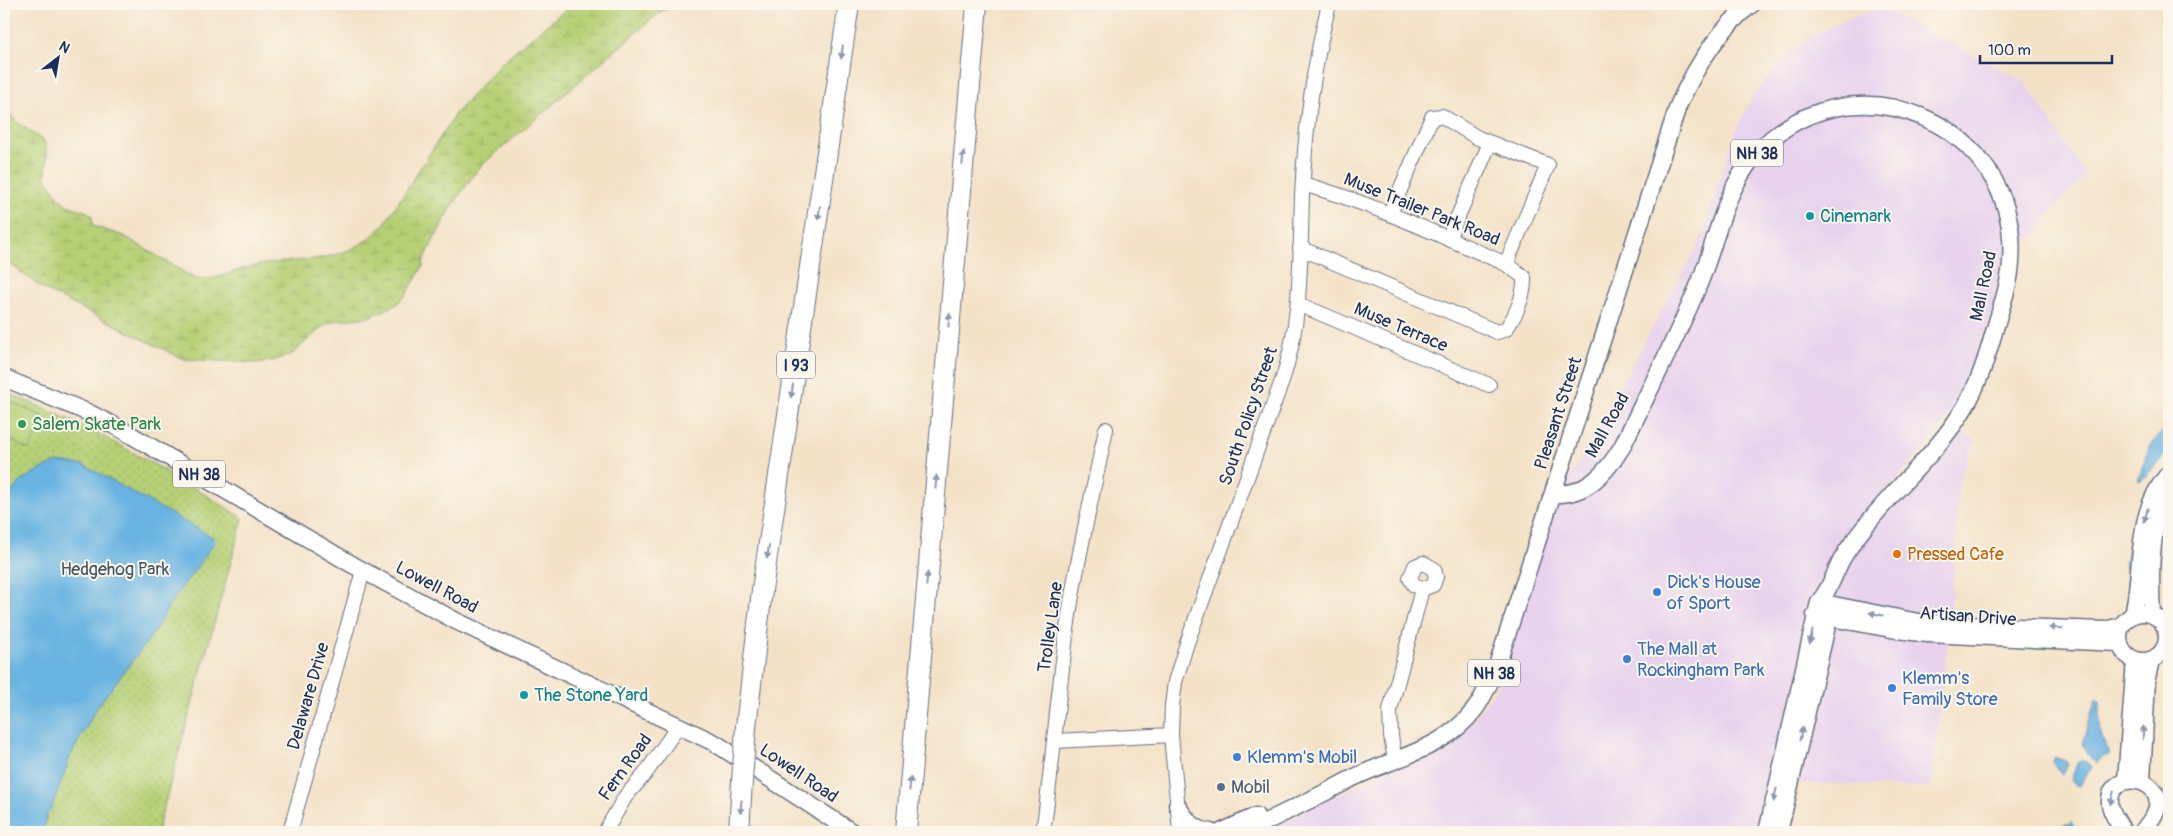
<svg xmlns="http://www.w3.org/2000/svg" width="2173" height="836" font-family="Pangolin,sans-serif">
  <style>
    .built { fill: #e8d2ee }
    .green { fill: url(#green-dots); stroke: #68806a }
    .wetland { fill: url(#wetland-marsh); stroke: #68806a }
    .pitch { fill: #b6d075; stroke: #68806a }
    .water { fill: #67b3e1; stroke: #4171a0 }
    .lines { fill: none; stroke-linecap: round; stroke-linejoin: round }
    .minor-casing { stroke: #676e83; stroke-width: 16 }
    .major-casing { stroke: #676e83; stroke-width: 19 }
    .highway-casing { stroke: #676e83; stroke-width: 22 }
    .minor { stroke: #fff; stroke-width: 14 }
    .major { stroke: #fff; stroke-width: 16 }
    .highway { stroke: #fff; stroke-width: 20 }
    .highway-bridge-casing { stroke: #676e83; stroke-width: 22; stroke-linecap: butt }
    .highway-bridge { stroke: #fff; stroke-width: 20 }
    .oneway { fill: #8d97ae }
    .culture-dot { fill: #0f9aa8; stroke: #fbf7ec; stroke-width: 2 }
    .leisure-dot { fill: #2e9e5b; stroke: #fbf7ec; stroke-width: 2 }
    .food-dot { fill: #e8710a; stroke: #fbf7ec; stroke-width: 2 }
    .shop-dot { fill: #3f7fe0; stroke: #fbf7ec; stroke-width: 2 }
    .service-dot { fill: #5c6f8a; stroke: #fbf7ec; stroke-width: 2 }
    .labels { text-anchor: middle; stroke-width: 4; stroke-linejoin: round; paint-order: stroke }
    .shield { fill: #fbf7ec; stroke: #5e6b89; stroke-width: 1 }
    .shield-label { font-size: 16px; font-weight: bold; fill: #1b2f5e }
    .street-label { font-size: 18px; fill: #1b2f5e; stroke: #fbf7ec }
    .culture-label { font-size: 18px; fill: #0d838f; stroke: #fbf7ec; text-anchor: start }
    .leisure-label { font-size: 18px; fill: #27864d; stroke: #fbf7ec; text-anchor: start }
    .food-label { font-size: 18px; fill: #c56008; stroke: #fbf7ec; text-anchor: start }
    .park-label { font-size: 18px; fill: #425764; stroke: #fbf7ec }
    .shop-label { font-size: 18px; fill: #366cbe; stroke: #fbf7ec; text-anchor: start }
    .service-label { font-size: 18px; fill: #4e5e75; stroke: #fbf7ec; text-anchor: start }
  </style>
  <defs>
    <pattern id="green-dots" width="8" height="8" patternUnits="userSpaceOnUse" patternTransform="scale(1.25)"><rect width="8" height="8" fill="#b6d075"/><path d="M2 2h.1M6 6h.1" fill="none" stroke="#9cb368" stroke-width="1.8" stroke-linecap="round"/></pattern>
    <pattern id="wetland-marsh" width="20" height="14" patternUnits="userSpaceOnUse" patternTransform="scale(1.25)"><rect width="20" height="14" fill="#b6d075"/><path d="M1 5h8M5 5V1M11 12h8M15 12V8" fill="none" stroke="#9cb368"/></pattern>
  </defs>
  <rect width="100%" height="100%" fill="#fbf7ec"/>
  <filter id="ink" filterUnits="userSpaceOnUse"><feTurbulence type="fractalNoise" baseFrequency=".02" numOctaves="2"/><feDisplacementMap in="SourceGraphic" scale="10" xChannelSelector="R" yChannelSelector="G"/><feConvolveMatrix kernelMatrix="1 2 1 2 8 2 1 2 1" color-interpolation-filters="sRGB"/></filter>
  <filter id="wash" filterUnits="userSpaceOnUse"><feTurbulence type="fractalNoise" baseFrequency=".0096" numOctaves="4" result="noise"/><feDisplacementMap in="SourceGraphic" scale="20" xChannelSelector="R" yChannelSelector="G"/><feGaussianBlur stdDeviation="1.12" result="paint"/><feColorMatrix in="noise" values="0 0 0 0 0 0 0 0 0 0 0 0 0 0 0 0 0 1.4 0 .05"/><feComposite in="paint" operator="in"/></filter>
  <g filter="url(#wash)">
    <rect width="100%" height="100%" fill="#f4e2c7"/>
    <!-- built -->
    <path class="built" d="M1881 8 2024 81 2086 175 2052 211 2005 272 1974 375 1935 436 1861 520 1819 586 1761 832H1261L1448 742 1476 717 1498 686 1557 502 1701 239 1734 134 1753 96 1777 66 1806 39 1843 21Z
      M1958 431 1975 439 1959 479 1951 613 1931 788 1796 783 1839 582 1872 525Z"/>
    <!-- green -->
    <path class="green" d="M4 392C89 424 166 470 243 518L157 832H4Z"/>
    <!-- wetland -->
    <path class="wetland" d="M572 4H678L660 12 481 166C457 195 439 228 423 262V266L406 295 396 305 369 317 333 321 322 327 291 355 272 361 256 363 183 359 43 289 4 259V107L15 121 45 142 47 153 46 179 60 199 67 205 88 212 92 216 93 226 124 236 195 279C215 282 234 270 254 266 304 256 343 267 383 226L456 113 504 60Z"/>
    <!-- pitch -->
    <path class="pitch" d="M4 399 44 417 29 450C0 435 4 432 4 399Z"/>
    <!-- water -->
    <path class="water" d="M2169 425V451L2141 481 2138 480 2150 445Z
      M58 462 84 465 214 538 215 542 172 601 150 638 97 707 71 755 51 809 47 814 43 832H4V506C13 481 35 471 58 462Z
      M2132 523 2135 524 2129 589 2125 567Z
      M2096 698 2100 702C2100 720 2098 737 2109 751V755L2101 757 2097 763 2091 759 2082 744Z
      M2054 757 2066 761 2068 765 2062 775 2053 763Z
      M2078 761H2084L2090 765 2091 768 2080 785H2075L2071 780Z
      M2071 821 2077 832H2060L2064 824H2068Z"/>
  </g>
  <g filter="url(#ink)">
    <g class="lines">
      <!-- minor casing -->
      <g class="minor-casing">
        <path id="minor" d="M1303 184C1374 204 1439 235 1506 264L1548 165 1478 138 1442 116 1432 117 1390 213
          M1448 239 1490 143
          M1300 248 1497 332 1506 329C1516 315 1525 295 1524 277L1506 264
          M1298 304 1489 385
          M1055 741 1171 735
          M1395 761 1391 736 1390 710 1422 589 1433 585 1436 577 1434 569 1423 563 1415 566 1410 578 1414 585 1422 589
          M290 832 363 571
          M605 832 625 797 645 774 679 725
          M1043 832C1053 762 1058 692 1068 622 1077 557 1093 493 1106 429
          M1180 832 1171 735 1172 706 1175 682 1187 643 1282 381C1302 322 1300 258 1302 196 1305 131 1313 67 1329 4"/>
      </g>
      <!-- major casing -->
      <g class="major-casing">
        <path id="major" d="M4 378 87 412 119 428 353 565 456 621 715 743 852 832
          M1553 494C1586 496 1606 473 1622 447 1647 394 1674 343 1697 289 1716 245 1723 192 1755 155 1847 50 2022 122 2011 262 2010 283 2002 305 1996 325 1988 353 1980 382 1965 407 1939 451 1899 484 1867 524 1858 535 1849 547 1842 559 1834 574 1830 590 1819 602L1767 832
          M1819 602 1918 622 1962 625 2104 630 2121 626
          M2119 637a24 24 0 1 1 48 0a24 24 0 1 1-48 0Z
          M1815 615 1891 629 1928 634 2119 643
          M2133 615C2144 567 2134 512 2169 473
          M2152 615C2150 578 2149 523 2169 491
          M2126 781 2135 660
          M2142 781 2147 678 2151 660
          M1177 805C1186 820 1194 830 1211 832
          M1221 832 1256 816
          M1245 832C1279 815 1314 799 1347 781 1390 758 1444 751 1475 709 1484 697 1489 683 1496 669L1678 106C1695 68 1718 29 1752 4
          M1779 832 1831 609
          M2123 832C2120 823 2111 815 2110 804 2108 766 2171 778 2155 813 2152 820 2146 826 2142 832"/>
      </g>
      <!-- highway casing -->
      <g class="highway-casing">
        <path id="highway" d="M746 727 762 590 849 4
          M739 832 742 781
          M906 832 977 4"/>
      </g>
      <!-- minor -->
      <use href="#minor" class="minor"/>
      <!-- major -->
      <use href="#major" class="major"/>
      <!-- highway -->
      <use href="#highway" class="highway"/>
      <!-- highway-bridge casing -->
      <g class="highway-bridge-casing">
        <path id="highway-bridge" d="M742 781 746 727"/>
      </g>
      <!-- highway-bridge -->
      <use href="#highway-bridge" class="highway-bridge"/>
    </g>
    <!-- one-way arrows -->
    <defs><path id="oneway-solid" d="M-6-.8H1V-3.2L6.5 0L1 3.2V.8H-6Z" transform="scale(1.25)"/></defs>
    <g class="oneway">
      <use href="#oneway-solid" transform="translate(842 52) rotate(98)"/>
      <use href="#oneway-solid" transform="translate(963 158) rotate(-85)"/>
      <use href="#oneway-solid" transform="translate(819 213) rotate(98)"/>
      <use href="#oneway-solid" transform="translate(949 320) rotate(-85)"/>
      <use href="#oneway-solid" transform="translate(792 391) rotate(99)"/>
      <use href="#oneway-solid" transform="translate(936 482) rotate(-85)"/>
      <use href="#oneway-solid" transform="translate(2146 515) rotate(104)"/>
      <use href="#oneway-solid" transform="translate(768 552) rotate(99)"/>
      <use href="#oneway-solid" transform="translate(927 579) rotate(-85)"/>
      <use href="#oneway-solid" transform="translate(1876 614) rotate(-168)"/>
      <use href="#oneway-solid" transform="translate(2056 628) rotate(-179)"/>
      <use href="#oneway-solid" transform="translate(1811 637) rotate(103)"/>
      <use href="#oneway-solid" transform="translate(2143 733) rotate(-88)"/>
      <use href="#oneway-solid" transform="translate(1801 734) rotate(-77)"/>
      <use href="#oneway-solid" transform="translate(910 784) rotate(-85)"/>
      <use href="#oneway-solid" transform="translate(1775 795) rotate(103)"/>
      <use href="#oneway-solid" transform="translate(2112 798) rotate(105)"/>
      <use href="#oneway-solid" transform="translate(741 807) rotate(94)"/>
    </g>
  </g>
  <!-- markers -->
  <g class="culture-dot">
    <circle cx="1810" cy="216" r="5"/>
    <circle cx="524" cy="695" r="5"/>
  </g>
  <circle class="leisure-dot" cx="22" cy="424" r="5"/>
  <circle class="food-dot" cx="1897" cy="554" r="5"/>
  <g class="shop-dot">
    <circle cx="1657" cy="592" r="5"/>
    <circle cx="1627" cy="659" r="5"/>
    <circle cx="1892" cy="688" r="5"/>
    <circle cx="1237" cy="757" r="5"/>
  </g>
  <circle class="service-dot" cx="1221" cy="787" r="5"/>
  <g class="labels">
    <!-- shield labels -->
    <g class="shield">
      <rect x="1731" y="139.5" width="52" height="27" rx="4"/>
      <rect x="777" y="351.5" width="38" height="27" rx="4"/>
      <rect x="173" y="460.5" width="52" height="27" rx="4"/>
      <rect x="1468" y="659.5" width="52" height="27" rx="4"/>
    </g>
    <g class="shield-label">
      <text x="1757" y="159">NH 38</text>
      <text x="796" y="371">I 93</text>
      <text x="199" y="480">NH 38</text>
      <text x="1494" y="679">NH 38</text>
    </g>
    <!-- street labels -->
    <g class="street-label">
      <text transform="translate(1422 209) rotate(22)" y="6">Muse Trailer Park Road</text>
      <text transform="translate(1983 286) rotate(-78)" y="6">Mall Road</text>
      <text transform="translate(1401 327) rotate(23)" y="6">Muse Terrace</text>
      <text transform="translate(1558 413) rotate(-72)" y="6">Pleasant Street</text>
      <text transform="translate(1248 416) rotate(-71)" y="6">South Policy Street</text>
      <text transform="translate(1607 425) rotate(-61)" y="6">Mall Road</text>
      <text transform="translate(437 587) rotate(28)" y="6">Lowell Road</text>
      <text transform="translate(1968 616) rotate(4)" y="6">Artisan Drive</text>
      <text transform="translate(1050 627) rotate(-82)" y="6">Trolley Lane</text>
      <text transform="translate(308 696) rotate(-74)" y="6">Delaware Drive</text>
      <text transform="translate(625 767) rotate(-54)" y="6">Fern Road</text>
      <text transform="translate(799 773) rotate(34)" y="6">Lowell Road</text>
    </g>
    <!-- culture labels -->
    <g class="culture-label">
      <text x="1820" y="222">Cinemark</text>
      <text x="534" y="701">The Stone Yard</text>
    </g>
    <!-- leisure labels -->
    <g class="leisure-label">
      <text x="32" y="430">Salem Skate Park</text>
    </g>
    <!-- food labels -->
    <g class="food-label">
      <text x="1907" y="560">Pressed Cafe</text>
    </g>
    <!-- park labels -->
    <g class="park-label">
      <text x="115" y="575">Hedgehog Park</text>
    </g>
    <!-- shop labels -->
    <g class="shop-label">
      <text x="1667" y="588">Dick's House<tspan x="1667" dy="21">of Sport</tspan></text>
      <text x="1637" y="655">The Mall at<tspan x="1637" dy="21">Rockingham Park</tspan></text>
      <text x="1902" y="684">Klemm's<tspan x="1902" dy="21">Family Store</tspan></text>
      <text x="1247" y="763">Klemm's Mobil</text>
    </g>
    <!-- service labels -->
    <g class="service-label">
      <text x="1231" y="793">Mobil</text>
    </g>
  </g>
  <!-- margin -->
  <rect width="2173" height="836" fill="none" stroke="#fbf7ec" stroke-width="20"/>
  <!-- north arrow -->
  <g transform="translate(58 58) rotate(31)" stroke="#fbf7ec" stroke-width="4" paint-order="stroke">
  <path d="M0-4L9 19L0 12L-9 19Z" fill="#1b2f5e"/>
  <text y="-8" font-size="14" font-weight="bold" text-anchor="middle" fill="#1b2f5e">N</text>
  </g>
  <!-- scale -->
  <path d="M1980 55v8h132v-8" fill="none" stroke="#1b2f5e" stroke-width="2.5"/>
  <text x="1988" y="55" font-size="15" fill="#1b2f5e" stroke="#fbf7ec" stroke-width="4" paint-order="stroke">100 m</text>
</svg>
